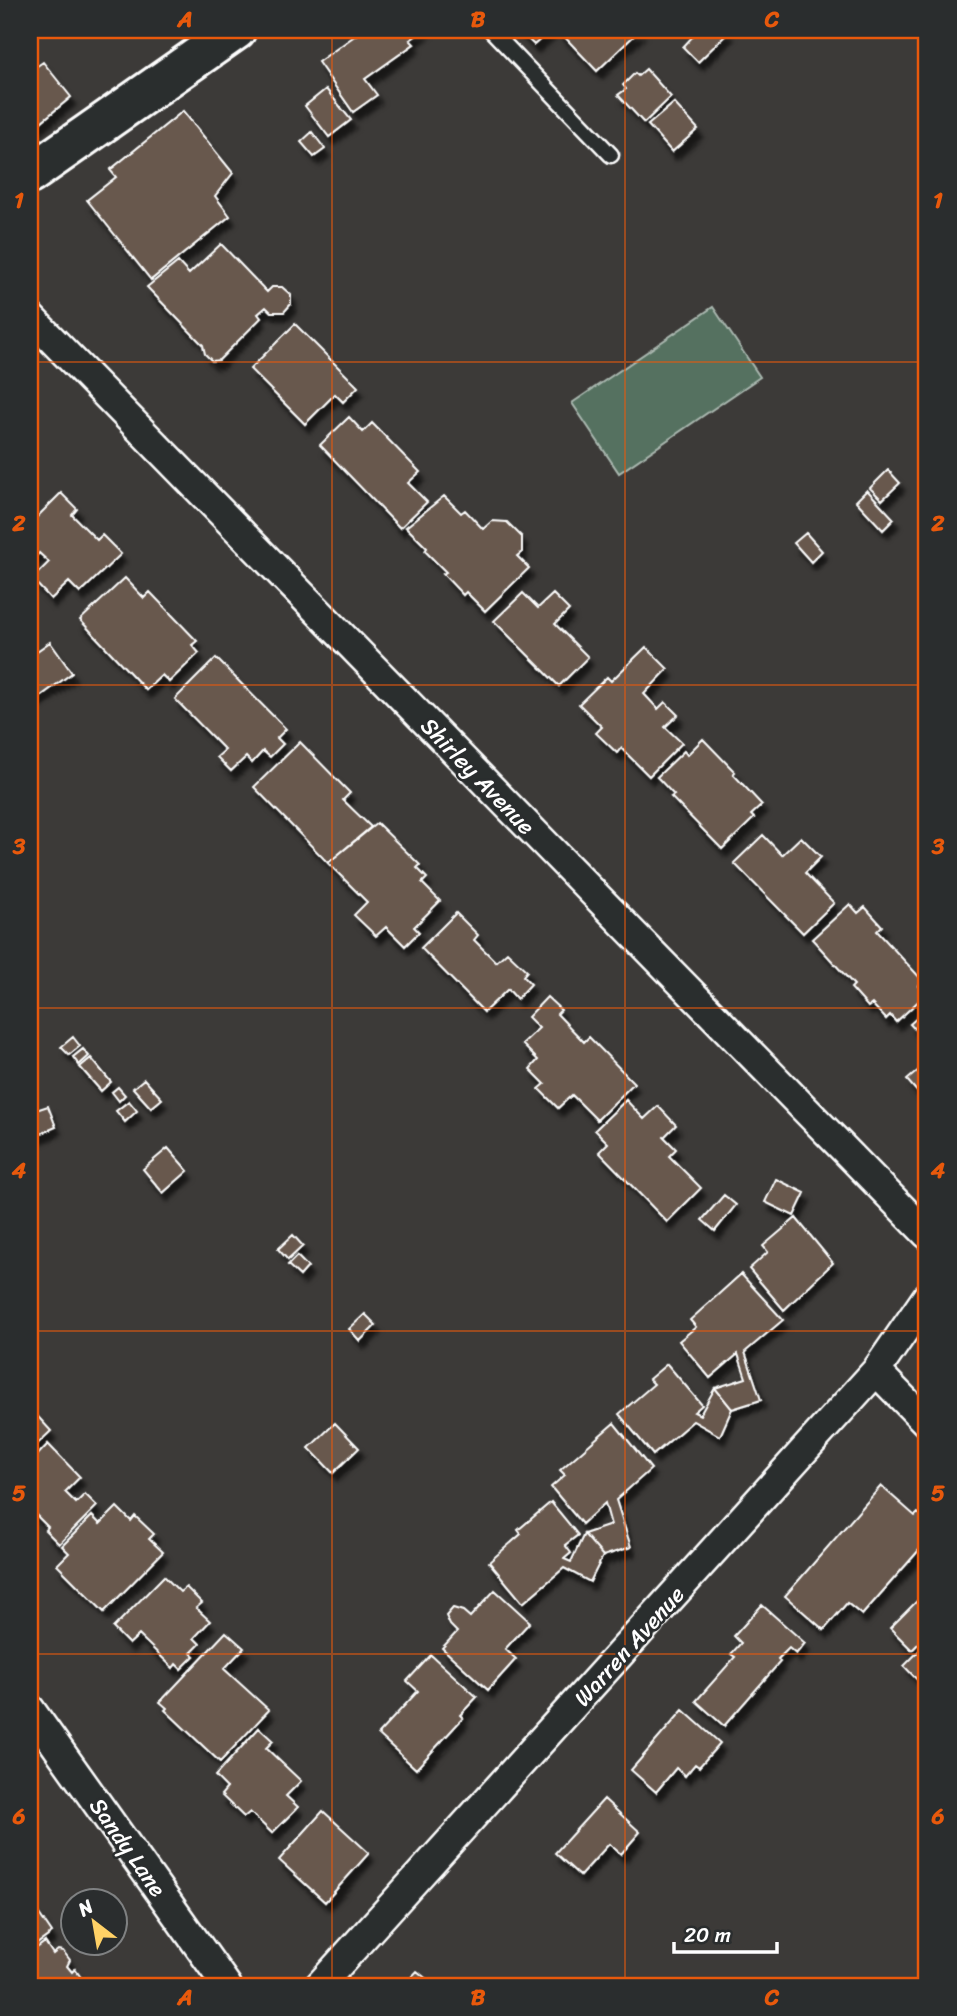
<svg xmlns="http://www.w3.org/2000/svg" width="957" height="2016" font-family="Sriracha,sans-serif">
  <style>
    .green { fill: #557160; stroke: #aab8b0; stroke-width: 2 }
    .building { fill: #67584e; stroke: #fff; stroke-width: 2; filter: url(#shadow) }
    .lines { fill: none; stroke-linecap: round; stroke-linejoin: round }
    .lane-casing { stroke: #fff; stroke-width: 19 }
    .street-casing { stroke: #fff; stroke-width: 33 }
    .secondary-casing { stroke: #fff; stroke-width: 44 }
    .lane { stroke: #2a2d2e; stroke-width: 14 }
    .street { stroke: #2a2d2e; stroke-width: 28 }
    .secondary { stroke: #2a2d2e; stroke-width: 38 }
    .grid { fill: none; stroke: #e8590c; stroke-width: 2; stroke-opacity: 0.55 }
    .labels { text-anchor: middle; stroke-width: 5; stroke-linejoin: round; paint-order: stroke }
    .street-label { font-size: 23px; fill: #fff; stroke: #2a2d2e }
    .neatline { fill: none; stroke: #e8590c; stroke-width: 2.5 }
    .grid-label { font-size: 23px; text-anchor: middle; font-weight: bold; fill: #e8590c }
  </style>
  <defs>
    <filter id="shadow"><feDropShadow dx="4.5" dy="8" stdDeviation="2" flood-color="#0009"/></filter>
  </defs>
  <rect width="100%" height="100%" fill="#3c3a38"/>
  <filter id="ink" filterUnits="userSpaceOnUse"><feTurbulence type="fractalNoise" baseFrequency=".0143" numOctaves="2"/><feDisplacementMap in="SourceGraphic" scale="14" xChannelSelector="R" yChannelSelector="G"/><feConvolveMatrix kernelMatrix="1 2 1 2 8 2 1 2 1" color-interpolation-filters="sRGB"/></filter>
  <g filter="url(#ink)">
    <!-- green -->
    <path class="green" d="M713 307 760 377 619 473 572 403Z"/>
    <!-- building -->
    <path class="building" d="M363 30H424L410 40 414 44 365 79 377 95 353 112 318 62Z
      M519 30H551L534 45Z
      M558 30H640L597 71Z
      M691 30H727L729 32 698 62 683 47 695 34Z
      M43 62 71 97 30 131V65L33 69Z
      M646 69 671 97 644 123 618 95 626 89 623 85 635 73 638 76Z
      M326 89 351 120 329 137 305 106Z
      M674 103 698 129 672 152 648 125Z
      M183 111 233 173 215 196 230 216 151 280 87 200 116 177 110 170Z
      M312 132 325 149 314 157 301 142Z
      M221 244 267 292 272 287H282L291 295V304L284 312H271L266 307 258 314 261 318 219 360 212 361 205 354 203 345 147 287 178 262 189 274Z
      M295 324 358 387 343 402 335 394 305 424 250 369Z
      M349 417 363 432 372 423 420 472 408 483 427 502 400 528 320 445Z
      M888 470 900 483 882 500 870 488Z
      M867 490 894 519 883 530 856 501Z
      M61 493 77 509 72 515 97 540 102 535 121 554 80 593 69 582 51 599 32 579 49 562 39 553 30 562V524Z
      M444 496 461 513 465 510 483 529 492 521 507 522 522 537V552L517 556 529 568 485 611 466 592 463 595 443 574 446 572 425 551 427 548 406 527Z
      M806 533 822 551 811 562 794 543Z
      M125 578 144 598 150 592 197 641 192 645 199 653 169 682 162 675 146 690 80 620Z
      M523 593 538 608 553 594 569 610 555 624 588 657 559 686 494 621Z
      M50 642 72 673 30 704V656Z
      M646 647 668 669 644 694 658 709 665 702 678 715 665 727 682 743 649 776 621 748 617 753 596 733 602 727 579 704 607 677 611 681Z
      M216 658 286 729 277 738 283 744 270 757 263 751 252 763 246 757 231 771 217 757 225 750 175 699Z
      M703 739 735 772 733 774 762 805 751 815 754 818 722 849 671 797 674 795 657 777 684 751 687 755Z
      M300 742 350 793 343 800 371 827 328 863 254 787Z
      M377 823 420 865 417 868 427 878 422 883 440 901 414 927 419 932 405 946 386 927 376 936 354 915 367 902 328 863Z
      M763 835 782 855 801 837 821 857 805 873 834 903 803 933 734 863Z
      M850 904 858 913 865 907 882 926 877 931 923 981 918 986 926 994 896 1022 890 1015 886 1019 872 1004 868 1007 851 988 854 985 812 939Z
      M456 913 478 935 474 940 496 962 507 952 527 971 523 976 531 984 517 999 508 989 484 1012 421 948Z
      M547 997 561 1010 557 1014 584 1042 589 1037 634 1083 597 1120 572 1095 558 1108 539 1089 545 1084 530 1069 538 1060 522 1044 539 1028 528 1017Z
      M927 1009V1043L910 1024Z
      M73 1037 80 1046 69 1055 61 1047Z
      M83 1049 89 1056 79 1065 73 1057Z
      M91 1058 111 1082 101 1091 80 1067Z
      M927 1063V1103L907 1080Z
      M144 1079 162 1099 151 1108 133 1088Z
      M118 1087 125 1095 119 1101 112 1092Z
      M626 1100 644 1119 658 1106 676 1125 664 1137 676 1149 669 1156 701 1188 667 1222 599 1152 608 1143 595 1130Z
      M129 1101 137 1111 125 1122 116 1111Z
      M48 1106 56 1127 35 1136 30 1122V1112Z
      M168 1148 188 1171 163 1193 143 1169Z
      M776 1179 805 1193 794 1216 765 1202Z
      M724 1195 736 1205 715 1231 702 1220Z
      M796 1218 833 1263 784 1310 749 1269 768 1252 763 1246Z
      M293 1235 303 1246 288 1260 278 1249Z
      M297 1256 308 1267 300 1276 288 1265Z
      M741 1274 783 1320 745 1352 761 1400 732 1409 715 1388 746 1378 738 1354 710 1378 679 1341 696 1327 690 1320Z
      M365 1314 376 1325 360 1341 349 1329Z
      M667 1364 702 1405 694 1412 700 1415 715 1388 732 1409 720 1436 693 1421 653 1455 619 1414 654 1384 649 1379Z
      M30 1408 51 1431 30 1451Z
      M335 1423 359 1448 333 1473 309 1448Z
      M614 1423 651 1469 616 1500 631 1547 603 1556 584 1534 611 1525 605 1503 582 1524 551 1487 565 1475 560 1470Z
      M48 1444 80 1477 65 1492 76 1503 85 1494 97 1506 59 1544 45 1530 48 1527 30 1509V1463Z
      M881 1486 915 1516 918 1513 927 1520V1541L862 1615 847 1603 824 1630 785 1596Z
      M551 1502 578 1535 565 1545 571 1553 564 1559 571 1562 584 1534 603 1556 590 1582 564 1568 523 1603 489 1562 521 1534 518 1530Z
      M117 1507 131 1521 135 1516 154 1534 149 1539 163 1552 104 1612 57 1565 69 1553 62 1546 92 1516 100 1524Z
      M164 1576 180 1592 186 1587 202 1603 196 1608 210 1621 194 1638 200 1644 191 1653 194 1656 181 1669 176 1664 173 1668 139 1635 129 1644 113 1628Z
      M495 1590 530 1622 505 1649 516 1659 488 1690 442 1648 457 1632 450 1625 446 1616 453 1608 463 1611 470 1617Z
      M917 1601 927 1611V1635L912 1650 890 1628Z
      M762 1605 805 1643 796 1654 789 1648 778 1659 780 1662 724 1726 696 1701 735 1657 731 1654 741 1643 734 1636Z
      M226 1632 244 1648 224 1669 269 1710 220 1762 165 1710 167 1708 160 1702Z
      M927 1643V1690L904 1666Z
      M431 1655 477 1697 460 1715 463 1718 416 1769 378 1734 418 1691 407 1681Z
      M683 1710 720 1743 699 1767 695 1764 685 1776 676 1768 656 1792 631 1770Z
      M259 1728 273 1741 266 1748 301 1781 286 1796 298 1807 272 1833 250 1812 244 1817 221 1795 227 1788 215 1776Z
      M604 1799 640 1832 621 1854 609 1844 580 1876 555 1853Z
      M323 1811 369 1853 325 1902 279 1860Z
      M37 1911 52 1933 30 1949V1913L31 1915Z
      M45 1942 53 1954 58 1950 63 1951 70 1960 67 1966 72 1972 75 1969 87 1986H30V1953Z
      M417 1971 435 1986H403Z"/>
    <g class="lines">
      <!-- lane casing -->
      <g class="lane-casing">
        <path id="lane" d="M491 30 611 155"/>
      </g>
      <!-- street casing -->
      <g class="street-casing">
        <path id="street" d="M30 317 927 1234
          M876 1371 927 1423
          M30 1709 227 1986
          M319 1986 876 1371 927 1297"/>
      </g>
      <!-- secondary casing -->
      <g class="secondary-casing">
        <path id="secondary" d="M30 174 236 30"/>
      </g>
      <!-- lane -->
      <use href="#lane" class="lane"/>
      <!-- street -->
      <use href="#street" class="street"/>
      <!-- secondary -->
      <use href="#secondary" class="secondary"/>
    </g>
  </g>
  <!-- grid -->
  <path class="grid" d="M332 30V1986M625 30V1986M30 362H927M30 685H927M30 1008H927M30 1331H927M30 1654H927"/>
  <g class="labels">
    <!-- street labels -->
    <g class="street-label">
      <text transform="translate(478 776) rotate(46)" y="8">Shirley Avenue</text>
      <text transform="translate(629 1646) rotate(-48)" y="8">Warren Avenue</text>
      <text transform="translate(128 1847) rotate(55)" y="8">Sandy Lane</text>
    </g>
  </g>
  <!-- margin -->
  <rect width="957" height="2016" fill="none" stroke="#2a2d2e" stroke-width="77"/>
  <!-- north arrow -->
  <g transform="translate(94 1922) rotate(329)"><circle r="33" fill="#2a2d2e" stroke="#7f8182" stroke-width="2"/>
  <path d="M0-5L12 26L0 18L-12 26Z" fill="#ffd166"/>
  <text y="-10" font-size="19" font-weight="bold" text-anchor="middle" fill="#ffffff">N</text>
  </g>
  <!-- scale -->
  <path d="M674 1942v10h103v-10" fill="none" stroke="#ffffff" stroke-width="3.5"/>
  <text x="684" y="1942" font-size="21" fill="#ffffff" stroke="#2a2d2e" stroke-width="5" paint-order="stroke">20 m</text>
  <rect x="38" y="38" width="880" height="1940" class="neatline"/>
  <g class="grid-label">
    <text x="185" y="27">A</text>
    <text x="478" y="27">B</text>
    <text x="772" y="27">C</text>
    <text x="19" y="208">1</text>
    <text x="938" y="208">1</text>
    <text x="19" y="531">2</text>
    <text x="938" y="531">2</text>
    <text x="19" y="854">3</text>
    <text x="938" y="854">3</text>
    <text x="19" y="1178">4</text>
    <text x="938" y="1178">4</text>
    <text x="19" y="1501">5</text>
    <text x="938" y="1501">5</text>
    <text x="19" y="1824">6</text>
    <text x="938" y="1824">6</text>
    <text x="185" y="2005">A</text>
    <text x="478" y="2005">B</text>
    <text x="772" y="2005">C</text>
  </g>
</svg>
